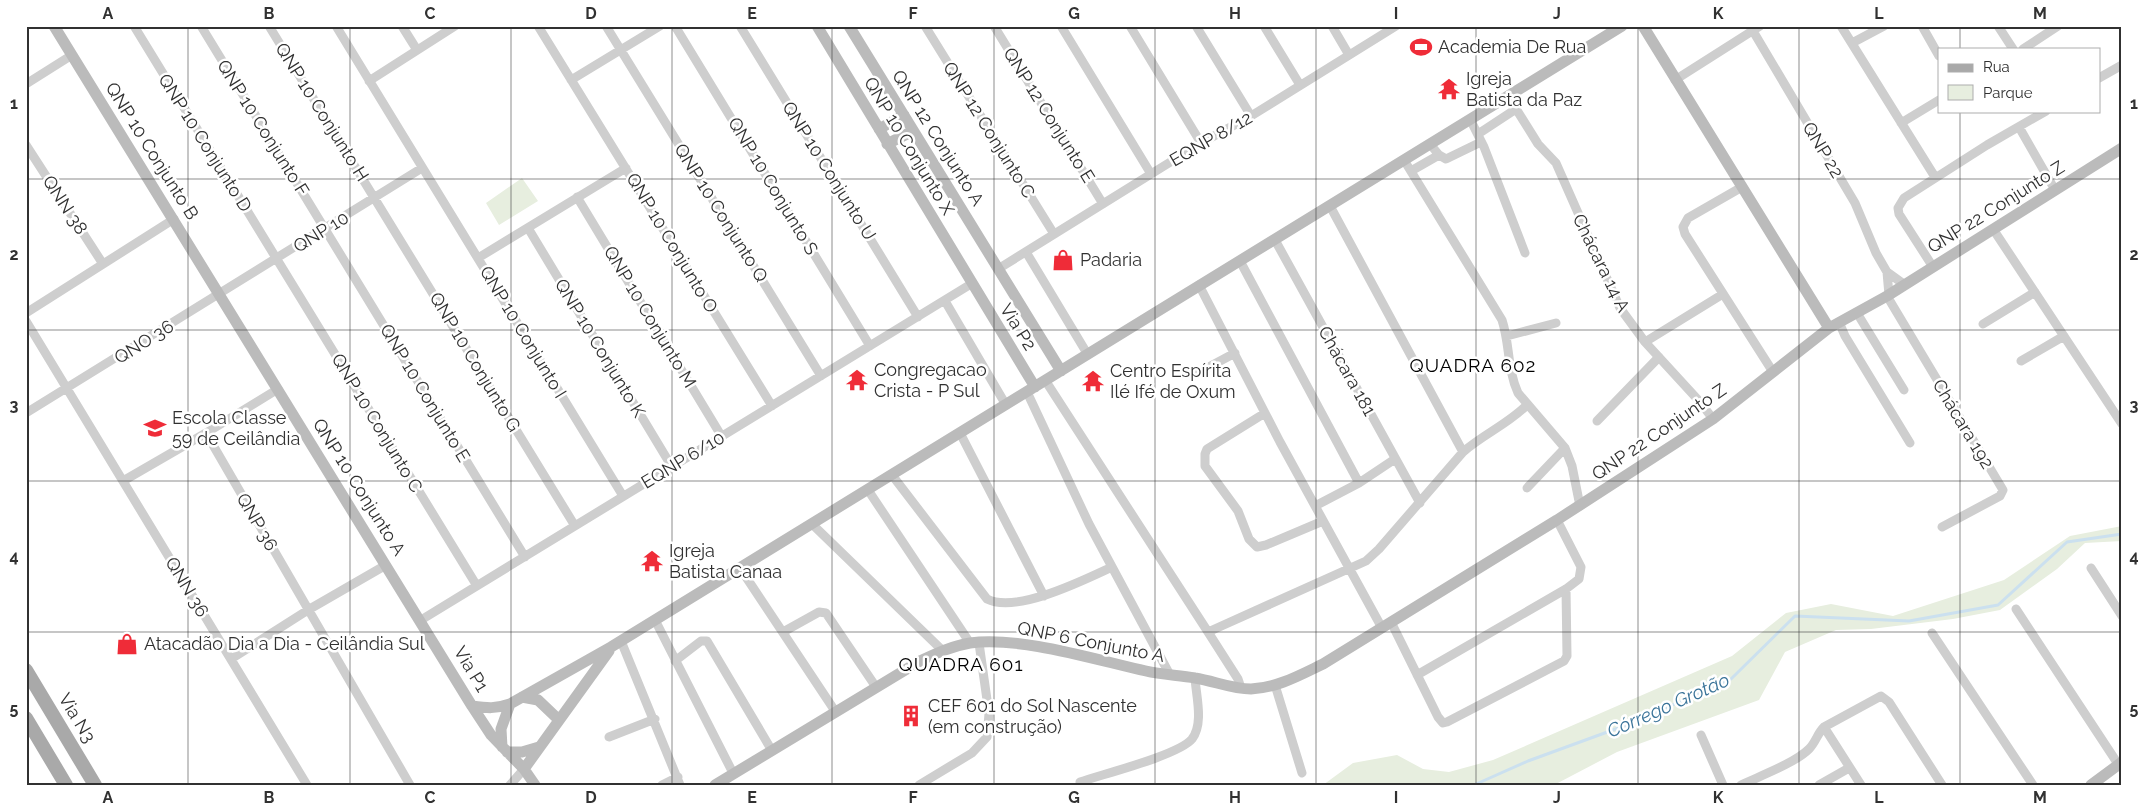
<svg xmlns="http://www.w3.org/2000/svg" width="2148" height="811" font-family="Raleway,sans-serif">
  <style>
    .green { fill: #e7eedf }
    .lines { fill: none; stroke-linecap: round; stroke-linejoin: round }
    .stream { stroke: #cbe0ef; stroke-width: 3 }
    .street { stroke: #cecece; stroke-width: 9 }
    .secondary { stroke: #bbb; stroke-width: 11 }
    .primary { stroke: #a9a9a9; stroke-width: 14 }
    .grid { fill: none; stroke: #313131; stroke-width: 1; stroke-opacity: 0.55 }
    .labels { text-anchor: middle; stroke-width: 5; stroke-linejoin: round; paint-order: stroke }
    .poi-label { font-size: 18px; fill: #313131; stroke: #fff; text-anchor: start }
    .street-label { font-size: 18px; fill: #313131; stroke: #fff }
    .neighbourhood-label { font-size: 19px; letter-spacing: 1px; fill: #000; stroke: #fff }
    .water-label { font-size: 19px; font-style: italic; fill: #397399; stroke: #fff }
    .neatline { fill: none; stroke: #313131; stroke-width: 2 }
    .grid-label { font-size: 16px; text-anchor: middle; font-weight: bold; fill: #313131 }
  </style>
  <rect width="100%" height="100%" fill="#fff"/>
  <!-- green -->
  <path class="green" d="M522 178 538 201 499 225 486 203Z
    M2122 526V541L2085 543 2057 569 2000 610 1953 619 1871 629 1836 630 1785 652 1759 700 1617 752 1554 785H1323L1353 763 1397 755 1423 769 1449 772 1493 760 1732 656 1786 613 1831 604 1893 616 2004 580 2070 536Z"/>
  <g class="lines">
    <!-- stream -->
    <path class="stream" d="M1474 785 1528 761 1632 723 1731 679 1795 616 1909 621 1998 605 2067 542 2122 534"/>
    <!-- street -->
    <path class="street" d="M134 26 477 586
      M201 26 525 557
      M269 26 575 526
      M336 26 623 496
      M402 26 417 50
      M538 26 772 406
      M606 26 821 376
      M675 26 870 346
      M740 26 918 317
      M925 26 1054 234
      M994 26 1103 204
      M1061 26 1151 174
      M1130 26 1201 143
      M1196 26 1251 116
      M1264 26 1300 85
      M1332 26 1349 55
      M1841 26 1935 177
      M1922 26 1939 56
      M1998 26 2013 49
      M1753 31 1855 203 1876 253 1887 272 1905 285
      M1852 43 1884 26
      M2023 49 2058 26
      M2099 78 2122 65
      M571 80 660 26
      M1675 80 1760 26
      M369 81 455 26
      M26 84 72 55
      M1508 96 1538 144 1556 163 1620 308 1645 342 1700 402 1713 419
      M1470 119 1484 147 1525 253
      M1901 123 1939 100
      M2019 127 2055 190
      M1478 134 1516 109
      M1430 144 1439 155 1446 159 1481 142
      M26 145 103 264
      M1404 160 1502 320C1510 344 1507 369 1518 393L1565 448 1572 466 1580 506
      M1411 171 1439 155
      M1742 187 1688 218 1683 227 1685 234 1773 372
      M577 197 722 437
      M1330 206 1463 452
      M528 228 672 467
      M1993 229 2122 424
      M1275 240 1420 503
      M1026 252 1088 355
      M478 258 626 168
      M1240 261 1359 483
      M1933 267 1899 214 1898 208 1904 198 1987 145 2046 111
      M998 269 1201 143 1251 116 1396 26
      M1887 272 1889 295
      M1199 285 1280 442 1382 628
      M1887 296 2003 490 2000 496 1942 527
      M945 301 1006 405
      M26 313 174 219
      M1857 313 1904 390
      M26 321 307 785
      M1839 322 1845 336 1910 443
      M1983 324 2035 292
      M1507 336 1556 323
      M1645 342 1723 294
      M2021 361 2064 336
      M1192 376 1235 353
      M1045 380 1208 632 1238 679 1241 688
      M1027 392 1089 524 1170 675
      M26 413 422 168
      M1265 413 1207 449 1205 454V466L1238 511 1249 539 1257 547 1266 545 1323 521
      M1597 421 1659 357
      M206 433 410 785
      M960 433 1044 596
      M892 475 987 599C1016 614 1084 580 1112 567
      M123 481 206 433 278 389
      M1527 488 1565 448
      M868 490 970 643
      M1315 506 1359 483 1395 459
      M812 524 942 650
      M740 568 835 711
      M2091 568 2122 616
      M2016 609 2118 764
      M421 620 971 284
      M655 620 733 773
      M1391 622 1438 717 1443 723 1447 722 1564 661 1567 656 1566 589
      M783 632 819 612 826 613 876 687
      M1208 632 1366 561 1379 549 1463 452C1484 434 1508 424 1527 405
      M1932 633 2033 785
      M621 641 680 785
      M231 659 308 610 386 565
      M675 661 701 641H707L771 749
      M1417 675 1566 589 1579 579 1581 567 1557 520
      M1275 685 1302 773
      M1824 727 1861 785
      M1701 735 1723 785
      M609 737 655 719
      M1080 782C1103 774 1179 755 1192 739 1204 723 1196 696 1195 678
      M510 785 524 769
      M662 785 678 777
      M919 785 972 753 987 737 989 714 979 643
      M1741 785C1760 776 1795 763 1809 749 1816 742 1817 734 1824 727L1881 696 1889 702 1942 785
      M1819 785 1849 768"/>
    <!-- secondary -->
    <path class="secondary" d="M54 26 472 706 491 735 524 769 535 785
      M817 26 1035 387
      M849 26 1061 371
      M1643 26 1829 328
      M879 129 904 115
      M887 144 913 131
      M522 697 538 700 559 720
      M472 706C487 708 496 709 510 704L611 647 1622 26
      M502 747 501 729 510 704
      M507 752H522L539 747
      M524 769 609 651
      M715 785 920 661C937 653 952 646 970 643 1020 636 1096 660 1146 671 1162 675 1179 675 1195 678 1214 681 1232 689 1251 689 1277 688 1300 675 1323 664L1557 520 1713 419 1829 328 1887 296 2122 148
      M2091 785 2122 762"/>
    <!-- primary -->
    <path class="primary" d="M26 670 95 785
      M26 718 66 785"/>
  </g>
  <!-- grid -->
  <path class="grid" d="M188 26V785M350 26V785M511 26V785M672 26V785M832 26V785M994 26V785M1155 26V785M1316 26V785M1476 26V785M1638 26V785M1799 26V785M1960 26V49M1960 111V785M26 179H2122M26 330H2122M26 481H2122M26 632H2122"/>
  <!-- icons -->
  <defs>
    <g id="stadium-bare" transform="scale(1.725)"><path d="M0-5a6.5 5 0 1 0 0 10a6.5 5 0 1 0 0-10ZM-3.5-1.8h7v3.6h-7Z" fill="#ef2c38" stroke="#fff" stroke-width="2.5" paint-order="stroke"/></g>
    <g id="temple-bare" transform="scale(1.725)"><path d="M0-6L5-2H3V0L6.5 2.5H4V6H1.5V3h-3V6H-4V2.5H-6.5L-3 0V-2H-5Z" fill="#ef2c38" stroke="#fff" stroke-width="2.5" paint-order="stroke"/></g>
    <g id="shop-bare" transform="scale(1.725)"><path d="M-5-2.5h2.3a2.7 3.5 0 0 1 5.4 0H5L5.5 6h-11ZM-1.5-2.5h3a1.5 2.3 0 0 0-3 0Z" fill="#ef2c38" stroke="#fff" stroke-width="2.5" paint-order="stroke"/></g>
    <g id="school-bare" transform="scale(1.725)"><path d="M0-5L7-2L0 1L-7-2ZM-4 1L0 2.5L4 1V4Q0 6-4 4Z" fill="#ef2c38" stroke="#fff" stroke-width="2.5" paint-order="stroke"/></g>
    <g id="building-bare" transform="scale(1.725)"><path d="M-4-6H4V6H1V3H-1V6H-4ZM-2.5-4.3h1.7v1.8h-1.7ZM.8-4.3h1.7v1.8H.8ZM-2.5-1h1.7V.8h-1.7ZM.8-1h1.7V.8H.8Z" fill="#ef2c38" stroke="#fff" stroke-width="2.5" paint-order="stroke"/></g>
  </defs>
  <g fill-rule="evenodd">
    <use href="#stadium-bare" x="1421" y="47"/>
    <use href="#temple-bare" x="1449" y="89"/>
    <use href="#shop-bare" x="1063" y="260"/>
    <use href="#temple-bare" x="857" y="380"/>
    <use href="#temple-bare" x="1093" y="381"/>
    <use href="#school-bare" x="155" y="428"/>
    <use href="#temple-bare" x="652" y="561"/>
    <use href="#shop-bare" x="127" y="644"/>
    <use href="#building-bare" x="911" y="716"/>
  </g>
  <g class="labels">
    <!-- poi labels -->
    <g class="poi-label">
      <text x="1438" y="53">Academia De Rua</text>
      <text x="1466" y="85">Igreja<tspan x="1466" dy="21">Batista da Paz</tspan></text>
      <text x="1080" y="266">Padaria</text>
      <text x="874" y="376">Congregacao<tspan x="874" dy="21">Crista - P Sul</tspan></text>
      <text x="1110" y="377">Centro Espírita<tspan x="1110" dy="21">Ilé Ifé de Oxum</tspan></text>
      <text x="172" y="424">Escola Classe<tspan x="172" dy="21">59 de Ceilândia</tspan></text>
      <text x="669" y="557">Igreja<tspan x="669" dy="21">Batista Canaa</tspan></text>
      <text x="144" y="650">Atacadão Dia a Dia - Ceilândia Sul</text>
      <text x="928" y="712">CEF 601 do Sol Nascente<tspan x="928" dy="21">(em construção)</tspan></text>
    </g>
    <!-- street labels -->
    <g class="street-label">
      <text transform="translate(322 112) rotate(58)" y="6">QNP 10 Conjunto H</text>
      <text transform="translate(1049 115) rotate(58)" y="6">QNP 12 Conjunto E</text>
      <text transform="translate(263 128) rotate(58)" y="6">QNP 10 Conjunto F</text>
      <text transform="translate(989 130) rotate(58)" y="6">QNP 12 Conjunto C</text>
      <text transform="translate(938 138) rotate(58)" y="6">QNP 12 Conjunto A</text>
      <text transform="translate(1211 139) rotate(-30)" y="6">EQNP 8/12</text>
      <text transform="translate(205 143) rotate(58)" y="6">QNP 10 Conjunto D</text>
      <text transform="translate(909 146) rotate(59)" y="6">QNP 10 Conjunto X</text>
      <text transform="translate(1823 150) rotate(59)" y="6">QNP 22</text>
      <text transform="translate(152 151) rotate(58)" y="6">QNP 10 Conjunto B</text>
      <text transform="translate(829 171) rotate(58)" y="6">QNP 10 Conjunto U</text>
      <text transform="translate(773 186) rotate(59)" y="6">QNP 10 Conjunto S</text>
      <text transform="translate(65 205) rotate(57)" y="6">QNN 38</text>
      <text transform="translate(1996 207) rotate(-32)" y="6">QNP 22 Conjunto Z</text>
      <text transform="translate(721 213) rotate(58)" y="6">QNP 10 Conjunto Q</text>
      <text transform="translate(321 232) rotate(-32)" y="6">QNP 10</text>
      <text transform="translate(672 243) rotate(59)" y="6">QNP 10 Conjunto O</text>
      <text transform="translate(1601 263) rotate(64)" y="6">Chácara 14 A</text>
      <text transform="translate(650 317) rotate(59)" y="6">QNP 10 Conjunto M</text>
      <text transform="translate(1018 327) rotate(58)" y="6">Via P2</text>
      <text transform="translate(523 332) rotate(59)" y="6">QNP 10 Conjunto I</text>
      <text transform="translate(144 342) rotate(-32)" y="6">QNO 36</text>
      <text transform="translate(600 348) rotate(59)" y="6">QNP 10 Conjunto K</text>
      <text transform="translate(475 362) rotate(59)" y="6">QNP 10 Conjunto G</text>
      <text transform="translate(1347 371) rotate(61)" y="6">Chácara 181</text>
      <text transform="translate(425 393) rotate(59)" y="6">QNP 10 Conjunto E</text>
      <text transform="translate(377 423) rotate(59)" y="6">QNP 10 Conjunto C</text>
      <text transform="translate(1963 424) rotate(59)" y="6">Chácara 192</text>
      <text transform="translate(1659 432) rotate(-34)" y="6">QNP 22 Conjunto Z</text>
      <text transform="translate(683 460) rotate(-31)" y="6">EQNP 6/10</text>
      <text transform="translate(359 487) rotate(58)" y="6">QNP 10 Conjunto A</text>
      <text transform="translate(257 522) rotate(60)" y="6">QNP 36</text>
      <text transform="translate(187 587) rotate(59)" y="6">QNN 36</text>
      <text transform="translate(1091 642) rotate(11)" y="6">QNP 6 Conjunto A</text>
      <text transform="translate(471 669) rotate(59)" y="6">Via P1</text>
      <text transform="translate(77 718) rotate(59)" y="6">Via N3</text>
    </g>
    <!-- neighbourhood labels -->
    <g class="neighbourhood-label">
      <text x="1473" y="372">QUADRA 602</text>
      <text x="961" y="671">QUADRA 601</text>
    </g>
    <!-- water labels -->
    <g class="water-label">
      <text transform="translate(1668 705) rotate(-24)" y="7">Córrego Grotão</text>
    </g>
  </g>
  <!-- border -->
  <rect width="2148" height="811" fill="none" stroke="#ffffff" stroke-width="55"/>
  <!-- legend -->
  <rect x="1938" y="48" width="162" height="65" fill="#ffffff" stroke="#adadad"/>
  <rect x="1948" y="64" width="25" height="8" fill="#a9a9a9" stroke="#adadad"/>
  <text x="1983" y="72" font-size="15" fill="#313131">Rua</text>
  <rect x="1948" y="85" width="25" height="15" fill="#e7eedf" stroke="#adadad"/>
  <text x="1983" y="98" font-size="15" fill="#313131">Parque</text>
  <rect x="28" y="28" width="2092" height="756" class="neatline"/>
  <g class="grid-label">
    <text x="108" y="19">A</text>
    <text x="269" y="19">B</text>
    <text x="430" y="19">C</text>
    <text x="591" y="19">D</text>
    <text x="752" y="19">E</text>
    <text x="913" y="19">F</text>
    <text x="1074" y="19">G</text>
    <text x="1235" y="19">H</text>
    <text x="1396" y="19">I</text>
    <text x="1557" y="19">J</text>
    <text x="1718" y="19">K</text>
    <text x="1879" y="19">L</text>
    <text x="2040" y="19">M</text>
    <text x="14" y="109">1</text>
    <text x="2134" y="109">1</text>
    <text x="14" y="260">2</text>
    <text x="2134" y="260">2</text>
    <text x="14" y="411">3</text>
    <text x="2134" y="411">3</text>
    <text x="14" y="562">4</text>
    <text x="2134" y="562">4</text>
    <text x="14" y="714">5</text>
    <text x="2134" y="714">5</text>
    <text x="108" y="803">A</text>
    <text x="269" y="803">B</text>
    <text x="430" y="803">C</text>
    <text x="591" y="803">D</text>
    <text x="752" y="803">E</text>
    <text x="913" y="803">F</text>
    <text x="1074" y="803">G</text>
    <text x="1235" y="803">H</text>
    <text x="1396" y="803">I</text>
    <text x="1557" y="803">J</text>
    <text x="1718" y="803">K</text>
    <text x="1879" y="803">L</text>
    <text x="2040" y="803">M</text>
  </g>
</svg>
